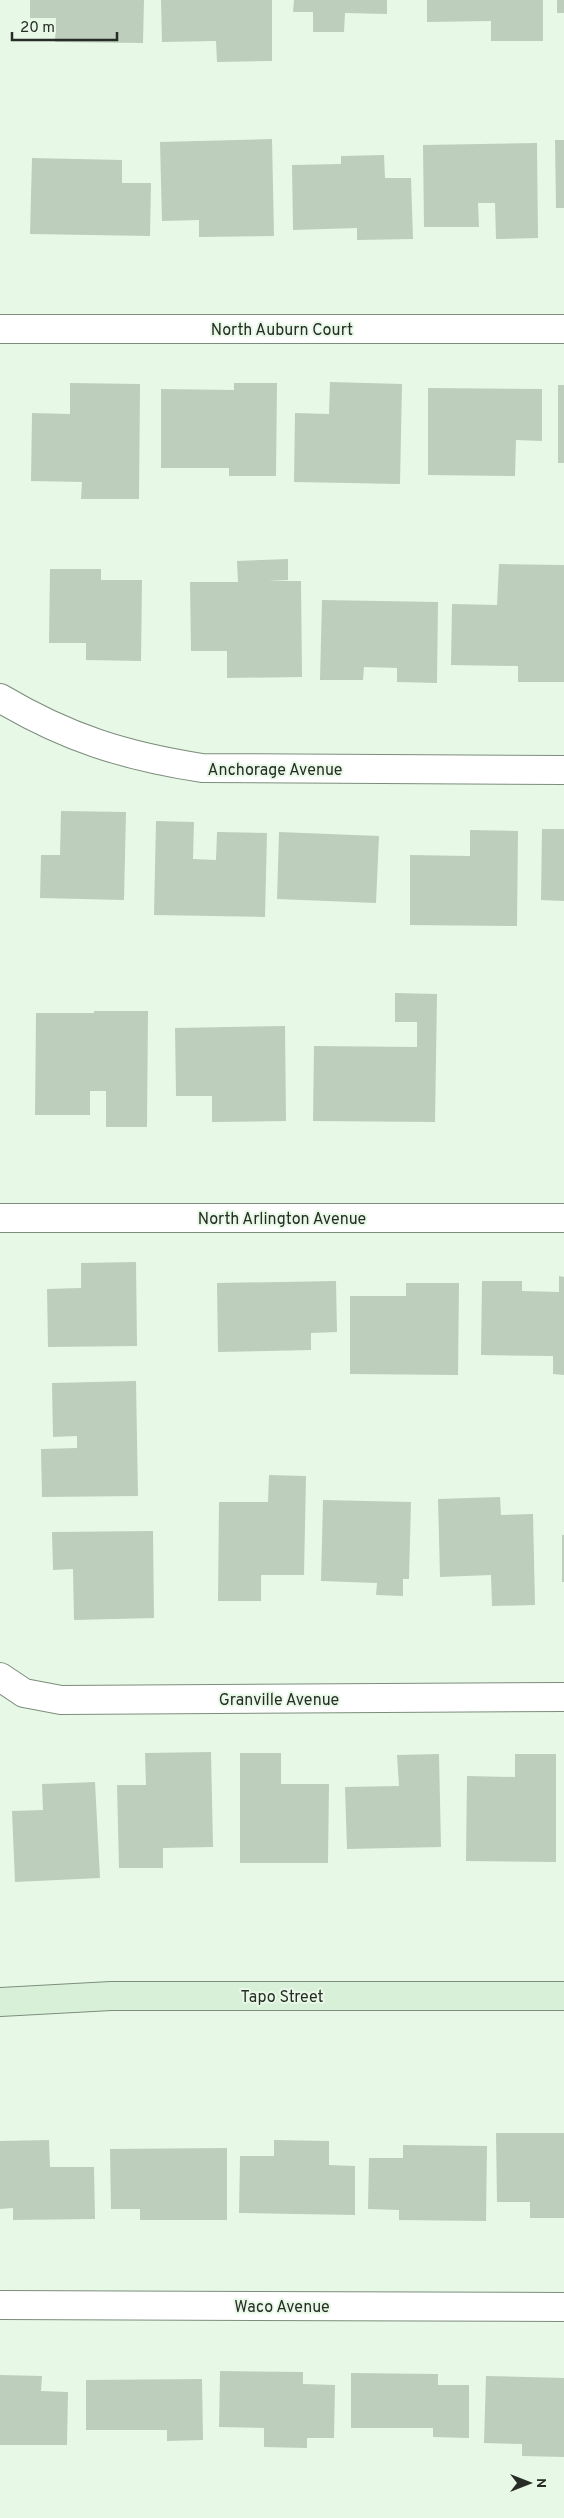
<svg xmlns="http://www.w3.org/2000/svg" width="564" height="2518" font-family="Overpass,sans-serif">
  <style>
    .building { fill: #bdcebc }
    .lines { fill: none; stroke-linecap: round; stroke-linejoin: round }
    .street-casing { stroke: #7c8d7c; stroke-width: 30 }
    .secondary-casing { stroke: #7c8d7c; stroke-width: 30 }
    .street { stroke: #fff; stroke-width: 28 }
    .secondary { stroke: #d8f0d8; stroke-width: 28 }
    .labels { text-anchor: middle; stroke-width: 4; stroke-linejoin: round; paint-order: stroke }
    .street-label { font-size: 16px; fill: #272d26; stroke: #e7f9e6 }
  </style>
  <rect width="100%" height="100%" fill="#e7f9e6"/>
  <!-- building -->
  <path class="building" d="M30 0H144L143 43 55 42 56 18H30Z
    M161 0H272V61L217 62 216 41 162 42Z
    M294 0H387V14L345 13 344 32H313V12H293Z
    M427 0H543V41H491V21L427 22Z
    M557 0H564V13H557Z
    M272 139 274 236 199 237V220L162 221 160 142Z
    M555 140H564V208H556Z
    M537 143 538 238 496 239 495 203H478L479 227H424L423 145Z
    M384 155 385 178H411L413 239 357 240V228L293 230 292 165 341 164V156Z
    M32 158 122 160V183H151L150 236 30 234Z
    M330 382 402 384 400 484 294 482 295 413 329 414Z
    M70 383 140 384 139 499H81L82 482 31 481 32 413 70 414Z
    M234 383H277L276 476H229V468H161V389L234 390Z
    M558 385H564V463H558Z
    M428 388 542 389V441L516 440 515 476 428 475Z
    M288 559V580L268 581H301L302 677 227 678V651H191L190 582H238L237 561Z
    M499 564 564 565V682H518V666L451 665 452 604 497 605Z
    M50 569H101V580H142L141 661 86 660V643H49Z
    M322 600 438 602 437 683 397 682V668L364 667 363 680H320Z
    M61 811 126 812 124 900 40 898 41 855H60Z
    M156 821 194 822 193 859 216 860 217 832 267 833 265 917 154 915Z
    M542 829H564V901L541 900Z
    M470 830 518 831 517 926 410 925V855L470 856Z
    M279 832 379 836 376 903 277 899Z
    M395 993 437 994 435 1122 313 1121 314 1046 417 1047V1022H395Z
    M94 1011H148L147 1127H106V1091H90V1115H35L36 1013H94Z
    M285 1026 286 1121 212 1122V1096H176L175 1028Z
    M136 1262 137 1346 48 1347 47 1289 81 1288V1263Z
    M559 1276 564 1277V1375L553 1374V1356L481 1355 482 1281H522V1291L559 1292Z
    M336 1281 337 1332 311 1333V1350L218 1352 217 1283Z
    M406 1283H459L458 1375 350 1374V1296H406Z
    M136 1381 138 1496 42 1497 41 1449 77 1448V1436L53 1437 52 1383Z
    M269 1475 306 1476 304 1575H261V1601H218L219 1502H268Z
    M500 1497 501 1515 533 1514 535 1605 492 1606 491 1575 440 1577 438 1499Z
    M323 1500 411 1502 409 1579H403V1596L376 1595 377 1583 321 1581Z
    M153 1531 154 1618 74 1620 73 1569 53 1570 52 1532Z
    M562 1535H564V1582H562Z
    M211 1752 213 1847 163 1848V1868H119L117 1785H146L145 1753Z
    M240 1753H281V1784H329L328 1863H240Z
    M439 1754 441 1847 347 1849 345 1787 399 1786 397 1755Z
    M515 1754H556V1862L466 1861 467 1776 515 1777Z
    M95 1782 100 1878 15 1882 12 1811 43 1810 42 1784Z
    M496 2133H564V2218H530V2202H497Z
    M49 2140 50 2167H94L95 2219 13 2220V2208L0 2209V2141Z
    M274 2140 329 2141V2165L355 2166V2215L239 2213 240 2156H274Z
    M403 2145 487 2146 486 2221 399 2220V2210L368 2209 369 2158H403Z
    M227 2148V2220H140V2209H111L110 2149Z
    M220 2371 303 2372V2384L335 2385 334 2438H307V2448L264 2447V2428L219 2427Z
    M351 2373 438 2374V2385H469V2438L433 2437V2428H351Z
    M0 2375 42 2376 41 2391 68 2392 67 2445H0Z
    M486 2376 564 2378V2457L522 2456V2444L484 2443Z
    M202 2379 203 2440 167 2441V2430H86V2380Z"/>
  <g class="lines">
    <!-- street casing -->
    <g class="street-casing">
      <path id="street" d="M0 329H564
        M0 698C67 738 125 756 202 768L564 770
        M0 1218H564
        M0 1677 24 1693 61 1700 564 1697
        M0 2305 564 2307"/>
    </g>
    <!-- secondary casing -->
    <g class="secondary-casing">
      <path id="secondary" d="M0 2002 111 1996H564"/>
    </g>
    <!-- street -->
    <use href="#street" class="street"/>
    <!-- secondary -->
    <use href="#secondary" class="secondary"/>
  </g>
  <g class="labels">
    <!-- street labels -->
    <g class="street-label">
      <text x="282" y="335">North Auburn Court</text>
      <text x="275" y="775">Anchorage Avenue</text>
      <text x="282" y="1224">North Arlington Avenue</text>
      <text x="279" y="1705">Granville Avenue</text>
      <text x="282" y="2002">Tapo Street</text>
      <text x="282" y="2312">Waco Avenue</text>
    </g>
  </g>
  <!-- north arrow -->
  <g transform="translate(529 2483) rotate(90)" stroke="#e7f9e6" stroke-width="4" paint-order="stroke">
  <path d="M0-4L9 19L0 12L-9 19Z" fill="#272d26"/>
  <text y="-8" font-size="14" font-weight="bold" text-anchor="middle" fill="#272d26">N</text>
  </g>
  <!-- scale -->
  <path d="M12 32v8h105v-8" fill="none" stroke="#272d26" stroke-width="2.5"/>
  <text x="20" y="32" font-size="15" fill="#272d26" stroke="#e7f9e6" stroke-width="4" paint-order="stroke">20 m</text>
</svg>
